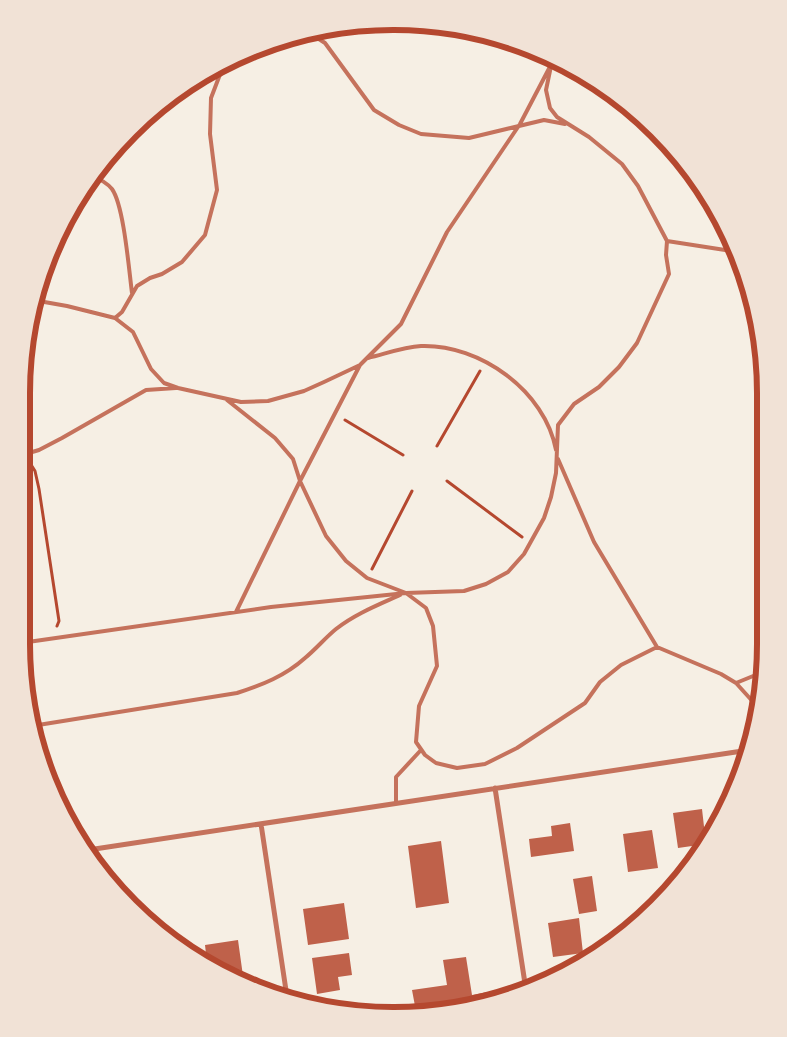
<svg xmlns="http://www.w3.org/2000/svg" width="787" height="1037" font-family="Barlow,sans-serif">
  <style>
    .building { fill: #bf614a }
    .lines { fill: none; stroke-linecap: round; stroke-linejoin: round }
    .path { stroke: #b5482f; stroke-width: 3 }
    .service { stroke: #c5725c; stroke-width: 4 }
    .minor { stroke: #c5725c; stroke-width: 5 }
    .rim { fill: none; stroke: #b5482f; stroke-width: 6 }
  </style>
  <rect width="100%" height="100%" fill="#f6efe4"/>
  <!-- building -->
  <path class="building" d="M702 809 706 844 678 848 673 813Z
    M570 823 574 851 531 857 529 839 552 836 551 826Z
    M652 830 658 868 628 872 623 834Z
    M441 841 449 903 416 908 408 846Z
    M592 876 597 911 579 914 573 879Z
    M344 903 349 939 308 945 303 909Z
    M579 918 583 953 553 957 548 923Z
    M640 920 635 924 629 929V921Z
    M238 940 243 976 230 978 207 963 205 945Z
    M349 953 352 975 338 977 340 990 317 994 312 958Z
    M466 957 472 995 487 992 489 1001 428 1013 427 1004 415 1006 412 990 447 985 443 960Z"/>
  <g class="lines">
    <!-- path -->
    <path class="path" d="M345 420 403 455
      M437 446 480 371
      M30 463 35 471 39 489 59 621 57 626
      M447 481 522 537
      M372 569 412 491"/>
    <!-- service -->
    <path class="service" d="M308 32 325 43 374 110 399 125 421 134 469 138 544 120 565 124
      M92 176C100 179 107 183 112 189 124 206 129 271 132 293
      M667 241 738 252
      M33 300 67 306 115 318 133 332 151 369 164 383 178 388 241 402 268 401 304 391 324 382 360 365 401 324 447 232 520 124 554 59
      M115 318 122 312 137 286 150 278 162 274 182 262 205 235 217 190 210 134 211 98 224 64
      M368 358C385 354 403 347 421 346 480 344 545 391 556 450
      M227 400 275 438 293 459 300 481 326 536 346 561 367 578 406 593 426 608 433 626 437 666 419 706 416 742 425 755 436 763 457 768 485 764 517 748 585 703 600 682 621 665 657 647
      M22 455 39 450 62 438 146 390 176 388
      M558 459 594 542 657 647 721 674 736 683 755 704 759 705
      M236 612 300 481 360 365
      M21 643 271 607 406 593 464 591 486 584 508 572 524 554 544 518 551 497 556 473 558 425 574 404 599 387 619 367 637 343 669 274 666 255 667 241 638 186 622 164 589 137 557 117 550 108 546 90 551 66
      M736 683 763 672
      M32 726 237 693C262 685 285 676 305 658 316 649 325 638 336 629 355 614 378 605 400 595
      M396 803V777L421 750"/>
    <!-- minor -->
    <path class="minor" d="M495 788 526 990
      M261 824 287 997
      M88 850 749 750"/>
  </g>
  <!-- crop -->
  <path d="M0 0H787V1037H0ZM393 30H394A363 363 0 0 1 757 393V644A363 363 0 0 1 394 1007H393A363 363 0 0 1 30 644V393A363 363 0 0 1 393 30Z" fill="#f1e2d6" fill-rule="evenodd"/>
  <path class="rim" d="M393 30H394A363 363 0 0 1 757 393V644A363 363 0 0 1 394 1007H393A363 363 0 0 1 30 644V393A363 363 0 0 1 393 30Z"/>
</svg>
